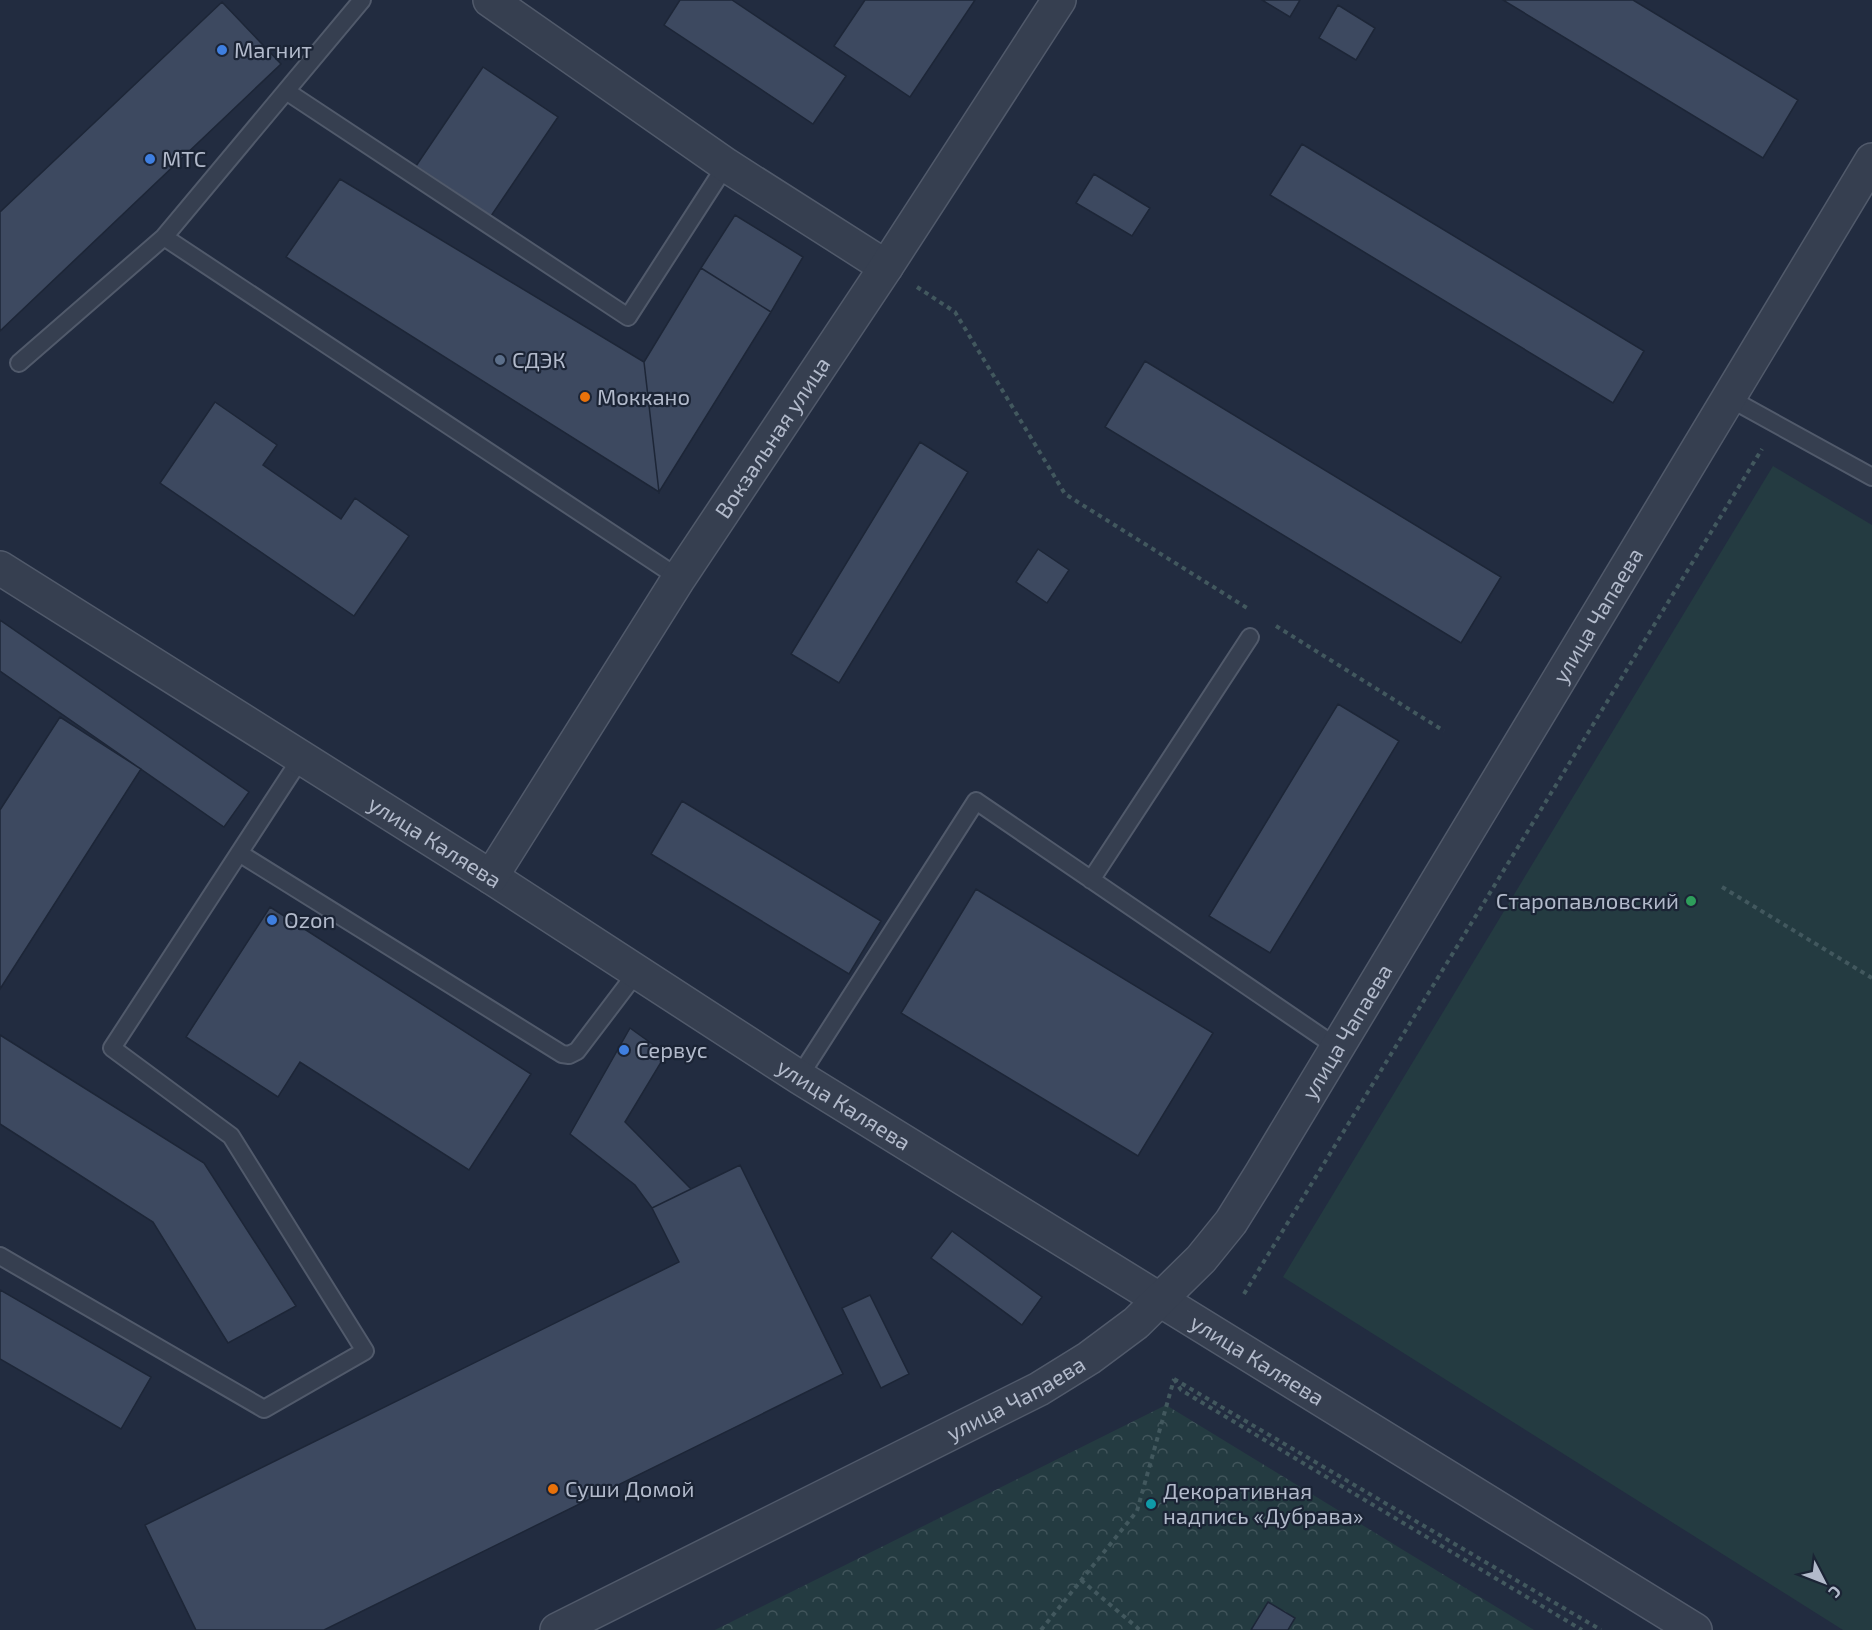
<svg xmlns="http://www.w3.org/2000/svg" width="1872" height="1630" font-family="'Exo 2',sans-serif">
  <style>
    .park { fill: url(#park-crowns) }
    .pitch { fill: #243b41 }
    .building { fill: #3d4960; stroke: #1d2637; stroke-width: 1.5 }
    .lines { fill: none; stroke-linecap: round; stroke-linejoin: round }
    .service-casing { stroke: #515a6b; stroke-width: 20 }
    .minor-casing { stroke: #515a6b; stroke-width: 36 }
    .path { stroke: #42585e; stroke-width: 4; stroke-dasharray: 4.5 4.5; stroke-linecap: butt }
    .service { stroke: #363f50; stroke-width: 16 }
    .minor { stroke: #363f50; stroke-width: 33 }
    .shop-dot { fill: #3f7fe0; stroke: #1b2435; stroke-width: 2 }
    .service-dot { fill: #5c6f8a; stroke: #1b2435; stroke-width: 2 }
    .food-dot { fill: #e8710a; stroke: #1b2435; stroke-width: 2 }
    .leisure-dot { fill: #2e9e5b; stroke: #1b2435; stroke-width: 2 }
    .culture-dot { fill: #0f9aa8; stroke: #1b2435; stroke-width: 2 }
    .labels { text-anchor: middle; stroke-width: 4.5; stroke-linejoin: round; paint-order: stroke }
    .poi-label { font-size: 22px; fill: #b2bacb; stroke: #1b2435; text-anchor: start }
    .street-label { font-size: 22px; fill: #b2bacb; stroke: #1b2435 }
  </style>
  <defs>
    <pattern id="park-crowns" width="20" height="18" patternUnits="userSpaceOnUse" patternTransform="scale(1.5)"><rect width="20" height="18" fill="#243b41"/><path d="M2 6a3 3 0 1 1 6 0M12 15a3 3 0 1 1 6 0" fill="none" stroke="#41555b"/></pattern>
  </defs>
  <rect width="100%" height="100%" fill="#222c40"/>
  <!-- park -->
  <path class="park" d="M1166 1405 1534 1630H715Z"/>
  <!-- pitch -->
  <path class="pitch" d="M1773 466 1872 525V1630H1843L1283 1277Z"/>
  <!-- building -->
  <path class="building" d="M680 0H732L846 76 813 124 664 25Z
    M865 0H975L910 97 834 46Z
    M1262 0H1300L1290 17Z
    M1503 0H1633L1798 100 1763 158Z
    M222 2 281 64 0 331V212Z
    M1338 5 1375 28 1356 60 1319 38Z
    M483 67 558 117 491 216 416 166Z
    M1302 144 1644 351 1613 403 1270 195Z
    M1094 174 1150 208 1132 236 1076 203Z
    M340 179 644 362 659 492 286 257Z
    M735 215 803 257 771 312 701 268Z
    M701 268 771 312 659 492 644 362Z
    M1145 361 1501 577 1461 643 1105 427Z
    M215 402 277 445 263 465 341 519 355 498 409 536 354 616 160 483Z
    M920 442 968 472 839 683 791 654Z
    M1038 549 1069 570 1047 603 1016 582Z
    M0 620 249 792 224 827 0 671Z
    M1338 704 1399 741 1270 953 1209 916Z
    M60 717 141 769 0 989V810Z
    M682 801 881 921 849 974 651 854Z
    M976 889 1213 1033 1138 1156 901 1013Z
    M270 907 531 1074 469 1170 300 1062 278 1097 186 1037Z
    M630 1028 666 1054 625 1122 691 1189 652 1208 635 1185 570 1134Z
    M0 1035 204 1163 296 1306 228 1343 153 1222 0 1124Z
    M740 1165 843 1374 324 1630H196L145 1525 679 1262 652 1208Z
    M952 1231 1042 1297 1022 1325 931 1258Z
    M0 1290 151 1377 121 1429 0 1359Z
    M870 1295 909 1374 881 1388 842 1308Z
    M1268 1602 1295 1618 1288 1630H1251Z"/>
  <g class="lines">
    <!-- service casing -->
    <g class="service-casing">
      <path id="service" d="M362 0 164 237 679 578
        M286 91 628 317 726 165
        M19 363 164 237
        M1729 398 1872 477
        M239 853 562 1054 569 1055 577 1051 637 972
        M1091 880 1250 637
        M799 1077 976 801 1338 1048
        M0 1256 264 1409 365 1351 231 1136 112 1048 301 758"/>
    </g>
    <!-- minor casing -->
    <g class="minor-casing">
      <g id="minor">
        <path d="M490 0 726 165 886 267"/>
        <path id="s1" d="M0 568 491 877 799 1077 1695 1630"/>
        <path id="s2" d="M491 877 679 578 886 267 1059 0"/>
        <path id="s3" d="M557 1630 1039 1389 1089 1358 1136 1323 1201 1259 1231 1222 1261 1174 1872 160"/>
      </g>
    </g>
    <!-- path -->
    <path class="path" d="M917 287 955 312 1065 494 1247 608
      M1276 626 1444 731
      M1722 887 1872 978
      M1244 1294 1762 449
      M1174 1379 1601 1630
      M1174 1379 1181 1390 1582 1630
      M1081 1580 1140 1630
      M1041 1630 1137 1511 1174 1379"/>
    <!-- service -->
    <use href="#service" class="service"/>
    <!-- minor -->
    <use href="#minor" class="minor"/>
  </g>
  <!-- markers -->
  <g class="shop-dot">
    <circle cx="222" cy="50" r="6"/>
    <circle cx="150" cy="159" r="6"/>
    <circle cx="272" cy="920" r="6"/>
    <circle cx="624" cy="1050" r="6"/>
  </g>
  <circle class="service-dot" cx="500" cy="360" r="6"/>
  <g class="food-dot">
    <circle cx="585" cy="397" r="6"/>
    <circle cx="553" cy="1489" r="6"/>
  </g>
  <circle class="leisure-dot" cx="1691" cy="901" r="6"/>
  <circle class="culture-dot" cx="1151" cy="1504" r="6"/>
  <g class="labels">
    <!-- poi labels -->
    <g class="poi-label">
      <text x="234" y="58">Магнит</text>
      <text x="162" y="167">МТС</text>
      <text x="512" y="368">СДЭК</text>
      <text x="597" y="405">Моккано</text>
      <text x="1679" y="909" text-anchor="end">Старопавловский</text>
      <text x="284" y="928">Ozon</text>
      <text x="636" y="1058">Сервус</text>
      <text x="565" y="1497">Суши Домой</text>
      <text x="1163" y="1499">Декоративная<tspan x="1163" dy="25">надпись «Дубрава»</tspan></text>
    </g>
    <!-- street labels -->
    <g class="street-label">
      <text dy="8" stroke="none"><textPath href="#s2" startOffset="522">Вокзальная улица</textPath></text>
      <text dy="8" stroke="none"><textPath href="#s3" startOffset="1504">улица Чапаева</textPath></text>
      <text dy="8" stroke="none"><textPath href="#s1" startOffset="514">улица Каляева</textPath></text>
      <text dy="8" stroke="none"><textPath href="#s3" startOffset="1018">улица Чапаева</textPath></text>
      <text dy="8" stroke="none"><textPath href="#s1" startOffset="1000">улица Каляева</textPath></text>
      <text dy="8" stroke="none"><textPath href="#s1" startOffset="1486">улица Каляева</textPath></text>
      <text dy="8" stroke="none"><textPath href="#s3" startOffset="514">улица Чапаева</textPath></text>
    </g>
  </g>
  <!-- north arrow -->
  <g transform="translate(1824 1582) rotate(132)" stroke="#1b2435" stroke-width="4.5" paint-order="stroke">
  <path d="M0-4.5L10 22L0 15L-10 22Z" fill="#b2bacb"/>
  <text y="-9" font-size="16" font-weight="bold" text-anchor="middle" fill="#b2bacb">С</text>
  </g>
</svg>
